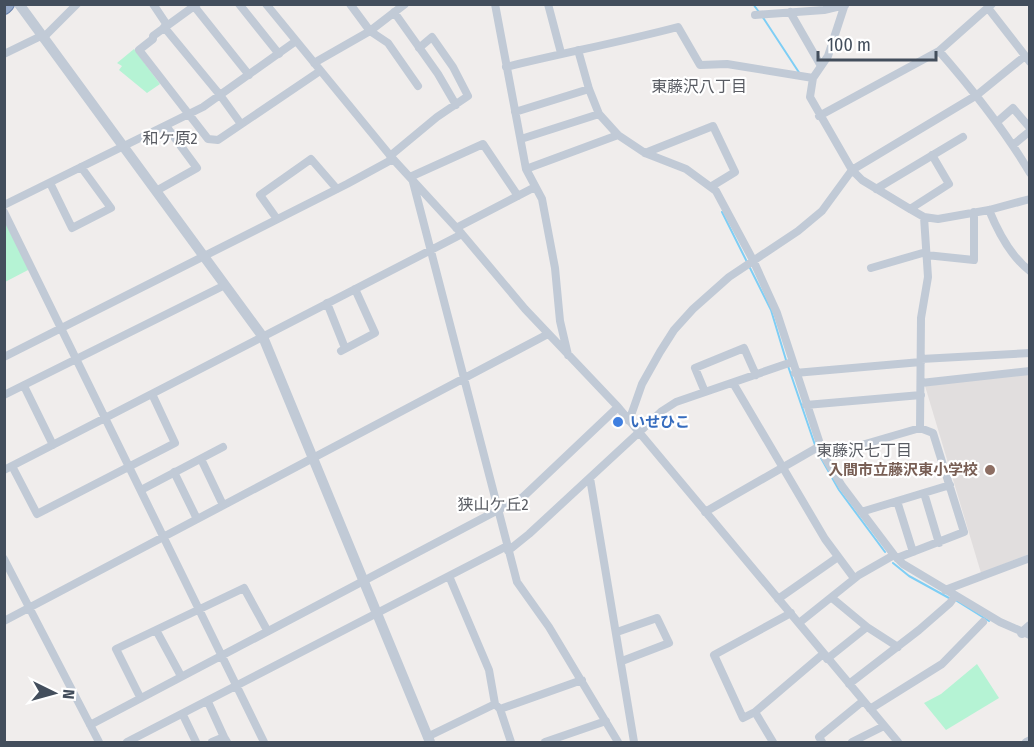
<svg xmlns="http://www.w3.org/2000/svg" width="1034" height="747" font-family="'Fira Sans Condensed','Noto Sans JP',sans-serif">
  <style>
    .education { fill: #e1dede }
    .green { fill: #b5f3d4 }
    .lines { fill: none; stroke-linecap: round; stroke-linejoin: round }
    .stream { stroke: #7ecef5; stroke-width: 2 }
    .trunk-casing { stroke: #6a83ad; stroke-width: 16 }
    .minor { stroke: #c1cad6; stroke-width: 8 }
    .tertiary { stroke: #c1cad6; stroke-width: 10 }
    .trunk { stroke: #94a8c8; stroke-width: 14 }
    .shop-dot { fill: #3f7fe0; stroke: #fff; stroke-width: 2 }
    .education-dot { fill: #8d6e63; stroke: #fff; stroke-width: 2 }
    .labels { text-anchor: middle; stroke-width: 4.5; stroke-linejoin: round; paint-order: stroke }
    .shop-label { font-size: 15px; font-weight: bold; fill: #366cbe; stroke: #fff; text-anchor: start }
    .education-label { font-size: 15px; font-weight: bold; fill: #785e54; stroke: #fff; text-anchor: end }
    .neighbourhood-label { font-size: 16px; fill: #595c63; stroke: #fff }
  </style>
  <rect width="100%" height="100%" fill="#f0edec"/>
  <!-- education -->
  <path class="education" d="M1029 373V554L981 573 925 386Z"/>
  <!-- green -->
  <path class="green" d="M134 49 160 84 147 93 119 70 122 66 117 63Z
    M4 217 30 269 5 282H4Z
    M977 664 999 698 946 730 924 703 941 694Z"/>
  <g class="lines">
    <!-- stream -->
    <path class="stream" d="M753 4 759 12
      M762 16 800 74
      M722 212 771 310 786 360
      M788 366 815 445
      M817 451 839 490 885 552
      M893 563 909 576 949 598
      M957 601 989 621"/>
    <!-- trunk casing -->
    <g class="trunk-casing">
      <path id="trunk" d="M4 7 7 4"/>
    </g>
    <!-- minor -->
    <path class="minor" d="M153 4 167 25
      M197 4 153 36V39L139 50 208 139 218 140 320 71
      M239 4 279 54
      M266 4 393 159 462 234 525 309 618 407 898 742
      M350 4 370 31 388 43 418 86
      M495 4 526 169 542 199 555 268 560 321 568 355
      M548 4 561 53
      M845 4 828 56 813 78 810 97 852 170 862 180 910 209 924 217 938 219 989 210 1030 199
      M194 6 249 75
      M988 8 1030 62
      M394 12 438 74 456 105
      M790 12 821 66
      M755 15 824 10 845 5
      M164 27 220 95 241 124
      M43 38 77 4
      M578 50 589 89 599 114 618 135 645 153 686 169 716 191 753 260 777 313 824 456 842 486 894 555 903 564 1000 622 1030 635
      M939 51C973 90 1004 129 1030 173
      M4 54 41 36
      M314 63 370 31 405 4
      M506 67C563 53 621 42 678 27L700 65 727 64 813 78
      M515 112 589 89
      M819 116 939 51 992 4
      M997 122 1013 108 1030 128
      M521 139 599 114
      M1013 145 1030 131
      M645 153 713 126 735 172 712 186
      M390 156 437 117 468 96 453 67 432 37 419 48
      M526 169 618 135
      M410 177 483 144 518 196
      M413 182 517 582 549 627 618 742
      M50 183 72 228 111 208 81 167
      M876 189 963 137
      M156 191 197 168 166 126
      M4 205 203 107 296 41
      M910 209 949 184 932 155
      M989 210C998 232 1010 256 1030 271
      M4 212 264 742
      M277 219 260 195 311 159 337 189
      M456 228 535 187
      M926 255 974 260V212
      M871 268 926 252
      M327 303 345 348
      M341 351 375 333 355 289
      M4 357 347 184 393 159
      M921 359 1030 353
      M795 373 921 362
      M733 383 825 539 854 578
      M921 383 1030 371
      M24 386 53 445
      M705 392 695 368 744 348 756 375
      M4 395 225 285
      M806 405 921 395
      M629 421 642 384 660 352 674 330 693 309 729 277 798 231 822 211 852 170 977 95 1025 56
      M824 456 920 428 921 318 928 277 924 217
      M201 459 223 505
      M12 466 37 514 175 443 152 394
      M4 470 462 234
      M174 472 197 519
      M590 478 634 742
      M141 490 223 447
      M924 493 939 543
      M897 501 913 552
      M705 512 820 446
      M861 512 950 485
      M508 551 529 534 662 411 676 402 792 362
      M897 558 964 532 933 433 920 428
      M4 559 99 742
      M449 576 489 670 495 704
      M945 590 1030 558
      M832 598 867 627 898 647
      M778 599 838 557
      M4 621 548 334
      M799 623 859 575 894 555
      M156 630 181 676
      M617 632 657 618 669 643 622 661
      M827 659 867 627
      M849 684 919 630 950 603 955 596
      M140 697 116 649 244 588 267 630
      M208 702 224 737
      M500 709 511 742
      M870 709 942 664 983 622
      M755 712 823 654
      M183 715 196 742
      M90 725 523 497 618 407
      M427 737 495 704 500 709 582 680
      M127 742 507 546
      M212 742 224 737 227 742
      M545 742 606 721
      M773 742 755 712 743 718 714 655 791 613
      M822 742 819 737 863 701
      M852 742 884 726
      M1026 742 1030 740"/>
    <!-- tertiary -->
    <path class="tertiary" d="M19 4 263 337 430 742
      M1022 633 1030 626"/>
    <!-- trunk -->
    <use href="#trunk" class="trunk"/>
  </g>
  <!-- markers -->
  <circle class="shop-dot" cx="618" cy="422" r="6"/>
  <circle class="education-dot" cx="990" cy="470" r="6"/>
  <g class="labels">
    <!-- shop labels -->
    <g class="shop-label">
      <text x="630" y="427">いせひこ</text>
    </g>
    <!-- education labels -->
    <g class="education-label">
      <text x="978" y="475">入間市立藤沢東小学校</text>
    </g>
    <!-- neighbourhood labels -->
    <g class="neighbourhood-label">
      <text x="699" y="92">東藤沢八丁目</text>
      <text x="170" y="144">和ケ原2</text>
      <text x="864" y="456">東藤沢七丁目</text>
      <text x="493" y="510">狭山ケ丘2</text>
    </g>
  </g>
  <!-- border -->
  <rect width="1034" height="747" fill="none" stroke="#434e5c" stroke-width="12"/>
  <!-- north arrow -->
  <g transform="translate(54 693) rotate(95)" stroke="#ffffff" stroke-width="4.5" paint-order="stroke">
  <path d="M0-4.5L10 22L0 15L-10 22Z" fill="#434e5c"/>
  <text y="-9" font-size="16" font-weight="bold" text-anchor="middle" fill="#434e5c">N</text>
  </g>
  <!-- scale -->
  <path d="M818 51v9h118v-9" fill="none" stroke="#434e5c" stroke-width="3"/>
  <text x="827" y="51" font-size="18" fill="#434e5c" stroke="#ffffff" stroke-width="4.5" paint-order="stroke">100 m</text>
</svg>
